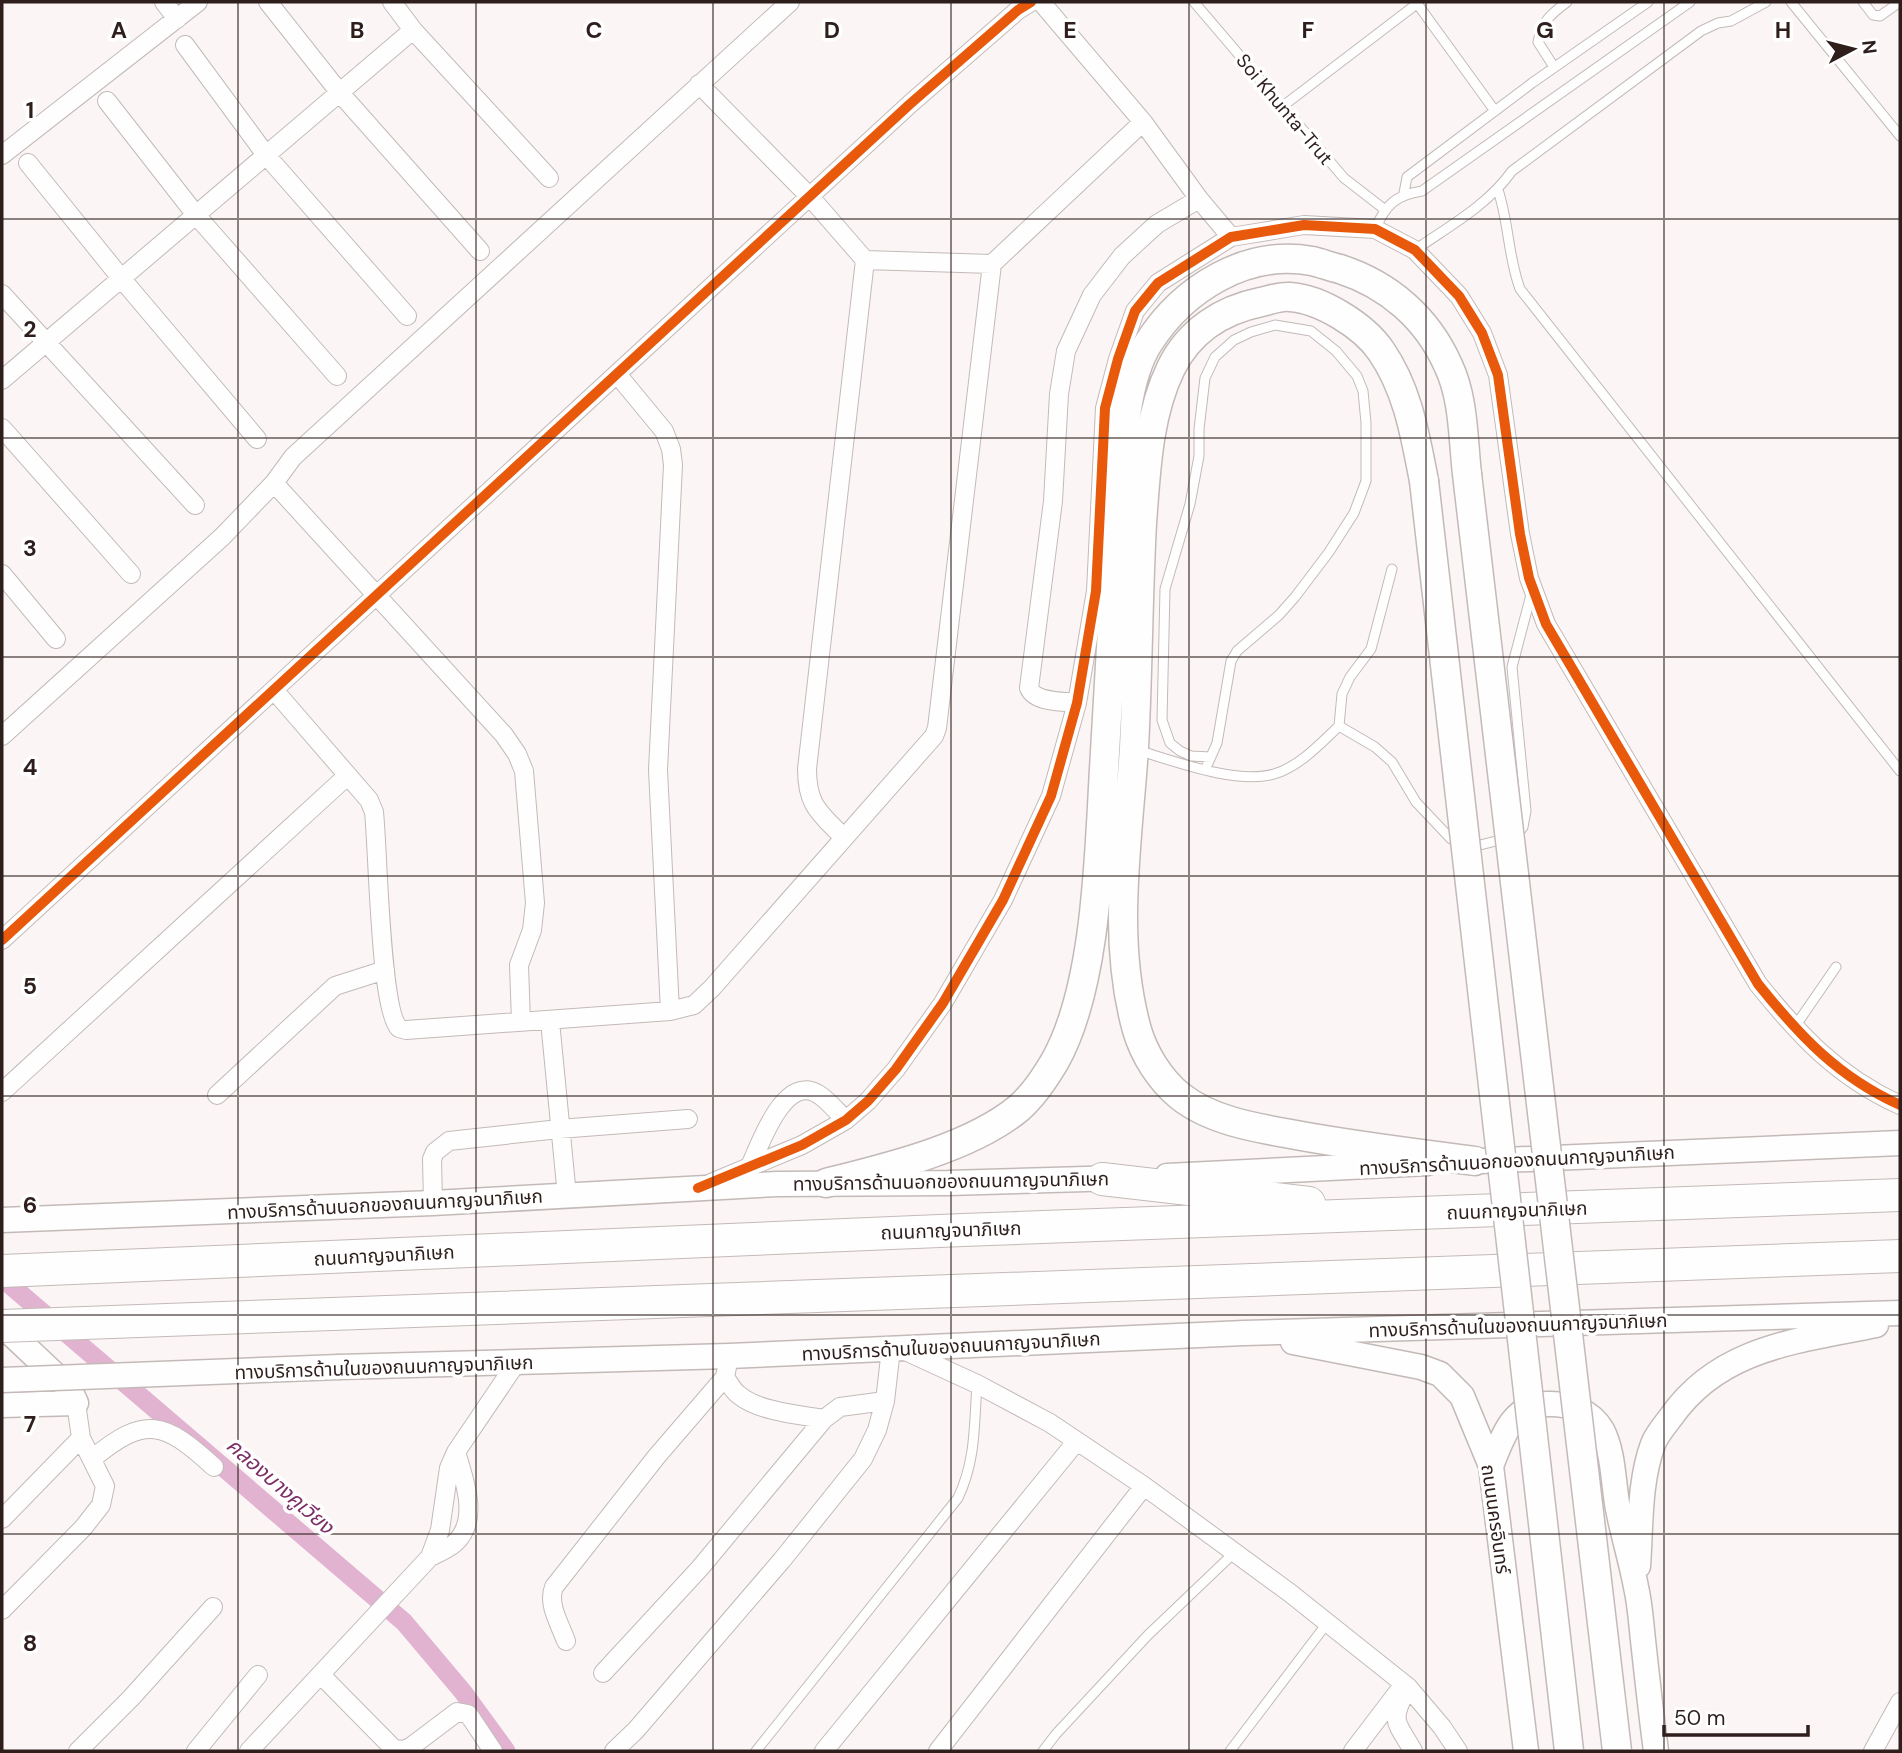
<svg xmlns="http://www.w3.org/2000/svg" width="1902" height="1753" font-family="'DM Sans','Noto Sans Thai',sans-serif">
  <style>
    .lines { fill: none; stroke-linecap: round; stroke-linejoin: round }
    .canal { stroke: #e2b3d1; stroke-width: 19 }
    .lane-casing { stroke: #c3bab8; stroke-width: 11 }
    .street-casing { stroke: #c3bab8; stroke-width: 20 }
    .secondary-casing { stroke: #c3bab8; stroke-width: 27 }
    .primary-casing { stroke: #c3bab8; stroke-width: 31 }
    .highway-casing { stroke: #c3bab8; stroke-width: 34 }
    .lane { stroke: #fefefe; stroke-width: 9 }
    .street { stroke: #fefefe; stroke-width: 18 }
    .secondary { stroke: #fefefe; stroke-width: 24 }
    .primary { stroke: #fefefe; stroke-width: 28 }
    .highway { stroke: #fefefe; stroke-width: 32 }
    .secondary-bridge-casing { stroke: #c3bab8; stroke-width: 27; stroke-linecap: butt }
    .primary-bridge-casing { stroke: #c3bab8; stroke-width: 31; stroke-linecap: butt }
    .highway-bridge-casing { stroke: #c3bab8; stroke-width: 34; stroke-linecap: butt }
    .secondary-bridge { stroke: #fefefe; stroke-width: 24 }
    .primary-bridge { stroke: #fefefe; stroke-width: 28 }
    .highway-bridge { stroke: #fefefe; stroke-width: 32 }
    .cycleway-casing { stroke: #fff; stroke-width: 15 }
    .cycleway { stroke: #e8590c; stroke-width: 10 }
    .grid { fill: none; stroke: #2e1f1c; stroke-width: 2; stroke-opacity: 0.55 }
    .labels { text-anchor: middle; stroke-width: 7; stroke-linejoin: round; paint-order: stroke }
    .street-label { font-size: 19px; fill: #2e1f1c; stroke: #fff }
    .water-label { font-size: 21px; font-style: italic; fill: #7c2e66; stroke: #fff }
    .grid-label { font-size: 23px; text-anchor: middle; font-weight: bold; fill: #2e1f1c; stroke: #fff; stroke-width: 7; stroke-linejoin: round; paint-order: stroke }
  </style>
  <rect width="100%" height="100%" fill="#fbf6f5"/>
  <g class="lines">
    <!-- canal -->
    <path class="canal" d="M2 1278 404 1622 463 1692 506 1751"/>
    <!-- lane casing -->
    <g class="lane-casing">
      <path id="lane" d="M1194 2 1344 178 1384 209
        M1416 2 1495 111
        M1791 2 1900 136
        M1863 2 1873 15 1880 16 1900 2
        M1554 67 1538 42C1542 21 1551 14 1567 2
        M1283 106 1418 3
        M1498 190C1509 223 1508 257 1520 289L1900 771
        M1404 193 1407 177 1532 83 1648 2
        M1375 229C1386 205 1395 195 1422 191L1690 2
        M1415 250C1449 226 1487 206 1512 171L1701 31 1718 23 1731 21 1766 2
        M1339 726 1375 747 1392 762 1416 802 1451 839 1480 845 1516 836 1523 827 1526 811 1512 667 1532 591
        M1137 750C1174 761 1237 785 1274 774 1299 767 1321 743 1339 726L1342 694 1350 677 1371 649 1392 569
        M1205 770 1217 743 1231 661 1237 651 1279 615 1295 597 1329 552 1354 513 1366 481V423L1363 391 1357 376 1336 351 1311 331 1275 325 1251 332 1234 340 1215 357 1205 378 1199 429V456L1190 504 1165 589 1162 720 1170 743 1180 751 1191 756 1211 757
        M1794 1028 1836 967
        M756 1751 958 1498C976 1460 974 1425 977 1384
        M1043 1751 1056 1734 1148 1635 1235 1552
        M1230 1751 1328 1622"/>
    </g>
    <!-- street casing -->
    <g class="street-casing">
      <path id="street" d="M164 2 177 19
        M268 2 340 93 480 251
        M392 2 413 30 549 178
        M1041 2 1143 122 1199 199 1231 237
        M185 45 266 155 407 316
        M699 84 811 198 865 260 992 264
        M107 101 196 215 337 376
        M2 155 198 2
        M28 163 121 278 257 439
        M2 294 195 505
        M617 374 664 431 671 449 673 465 658 770 670 1011
        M2 380 413 30
        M2 428 131 574
        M274 483 504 735 517 754 524 771 535 903 532 930 519 965 521 1022
        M2 574 56 639
        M274 690 369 800 374 812C378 848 380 1010 399 1028L406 1030 670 1011 694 1005 712 988 934 736 937 728 992 264 1143 122
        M1077 703C1063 701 1035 703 1029 688L1053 501 1059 394 1066 351 1092 295 1122 256 1157 224 1199 199
        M2 736 222 537 274 483 293 457 790 2
        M844 838C820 813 807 806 807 769L865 260
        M2 940 910 104 1018 10 1031 2
        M550 1021 567 1196
        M2 1092 347 776
        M217 1095 335 986 385 970
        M750 1166C760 1145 784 1073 818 1094 828 1100 837 1112 846 1120
        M711 1183 802 1145 846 1120 868 1101 896 1069 943 1003 1003 900 1051 796 1077 703 1096 591 1105 408 1118 359 1135 311 1158 283 1231 237 1304 225 1375 229 1415 250 1459 296 1482 333 1498 375 1520 534 1529 578 1546 624 1758 984C1800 1036 1838 1077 1900 1105
        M433 1203 432 1159 435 1152 449 1141 559 1129 688 1119
        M901 1349 977 1384 1050 1423 1144 1486 1290 1593 1408 1687 1442 1727 1458 1751
        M727 1367 725 1377C729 1383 733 1391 739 1395 757 1411 800 1415 824 1419
        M92 1459C146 1414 165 1422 214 1467
        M2 1519 81 1438
        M430 1557C439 1553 448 1549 455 1543 480 1520 464 1479 456 1452
        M2 1610 83 1528 101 1505 105 1486 81 1438 76 1403
        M566 1641C560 1624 547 1604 554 1587L657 1456 725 1377
        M603 1673 700 1568 824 1419 840 1407 885 1401
        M321 1675 394 1749 405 1750 412 1746 457 1712 468 1714 471 1718 493 1751
        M1405 1693C1389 1723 1398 1723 1413 1751
        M78 1751 131 1698 213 1607
        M196 1751 258 1675
        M249 1751 430 1557 440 1530 449 1468 456 1452 517 1362
        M614 1751 636 1730 782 1560 863 1459 877 1430 885 1401 891 1349
        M824 1751 1076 1442
        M938 1751 1144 1486
        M1353 1751 1404 1684
        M1873 1751 1900 1702"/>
    </g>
    <!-- secondary casing -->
    <g class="secondary-casing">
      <path id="secondary" d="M1482 1161 1900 1143
        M1167 1176 1428 1163
        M2 1220 433 1203 777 1184 948 1183 1120 1178
        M2 1325 69 1388 76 1403 2 1405
        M1293 1342 1421 1367 1440 1374 1462 1396 1491 1466 1526 1751
        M339 1367 729 1356 1244 1333 1900 1313
        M1491 1466C1502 1439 1511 1405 1547 1404 1569 1403 1591 1411 1602 1430 1614 1453 1613 1483 1618 1509 1623 1535 1631 1560 1636 1587 1640 1604 1641 1622 1643 1640 1647 1677 1651 1714 1656 1751
        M1638 1566C1641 1525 1639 1482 1653 1444 1657 1434 1665 1425 1671 1417 1720 1347 1798 1341 1876 1325"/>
    </g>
    <!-- primary casing -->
    <g class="primary-casing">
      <path id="primary" d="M1424 481C1415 435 1408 390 1381 351 1364 326 1321 299 1290 297 1281 296 1270 300 1261 302 1222 310 1189 331 1171 368 1148 415 1146 471 1142 523 1138 598 1138 673 1134 748 1128 841 1111 938 1137 1030 1144 1054 1160 1080 1180 1096 1211 1121 1257 1128 1296 1135 1355 1146 1415 1153 1475 1161
        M826 1183C886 1168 971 1148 1019 1108 1034 1095 1045 1078 1055 1061 1097 986 1099 855 1104 769 1109 683 1114 596 1119 509 1122 461 1122 383 1149 342 1183 289 1246 249 1312 261 1321 263 1331 267 1340 269 1389 285 1427 318 1448 365 1464 398 1463 439 1467 474"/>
    </g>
    <!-- highway casing -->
    <g class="highway-casing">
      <path id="highway" d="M1102 1179 1309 1203
        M2 1271 963 1230 1900 1195
        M332 1314 1900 1256"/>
    </g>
    <!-- lane -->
    <use href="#lane" class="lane"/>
    <!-- street -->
    <use href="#street" class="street"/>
    <!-- secondary -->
    <use href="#secondary" class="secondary"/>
    <!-- primary -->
    <use href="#primary" class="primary"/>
    <!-- highway -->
    <use href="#highway" class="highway"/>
    <!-- secondary-bridge casing -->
    <g class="secondary-bridge-casing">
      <path id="secondary-bridge" d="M2 1380 339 1367"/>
    </g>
    <!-- primary-bridge casing -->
    <g class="primary-bridge-casing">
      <path id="primary-bridge" d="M1467 474 1617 1751
        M1424 481 1569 1751"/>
    </g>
    <!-- highway-bridge casing -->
    <g class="highway-bridge-casing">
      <path id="highway-bridge" d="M2 1326 332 1314"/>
    </g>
    <!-- secondary-bridge -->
    <use href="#secondary-bridge" class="secondary-bridge"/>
    <!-- primary-bridge -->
    <use href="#primary-bridge" class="primary-bridge"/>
    <!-- highway-bridge -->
    <use href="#highway-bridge" class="highway-bridge"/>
    <!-- cycleway casing -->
    <g class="cycleway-casing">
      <path id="cycleway" d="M2 940 910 104 1018 10 1031 2
        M698 1188 802 1145 846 1120 868 1101 896 1069 943 1003 1003 900 1051 796 1077 703 1096 591 1105 408 1118 359 1135 311 1158 283 1231 237 1304 225 1375 229 1415 250 1459 296 1482 333 1498 375 1520 534 1529 578 1546 624 1758 984C1800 1036 1838 1077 1900 1105"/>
    </g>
    <!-- cycleway -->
    <use href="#cycleway" class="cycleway"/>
  </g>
  <!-- grid -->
  <path class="grid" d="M238 2V1751M476 2V1751M713 2V1751M951 2V1751M1189 2V1751M1426 2V1751M1664 2V1751M2 219H1900M2 438H1900M2 657H1900M2 876H1900M2 1096H1900M2 1315H1900M2 1534H1900"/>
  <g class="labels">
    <!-- street labels -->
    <g class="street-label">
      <text transform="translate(1285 109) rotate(50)" y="7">Soi Khunta-Trut</text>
      <text transform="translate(1517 1160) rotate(-3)" y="7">ทางบริการด้านนอกของถนนกาญจนาภิเษก</text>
      <text transform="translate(951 1181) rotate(-1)" y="7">ทางบริการด้านนอกของถนนกาญจนาภิเษก</text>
      <text transform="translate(385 1204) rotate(-3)" y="7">ทางบริการด้านนอกของถนนกาญจนาภิเษก</text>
      <text transform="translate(1517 1210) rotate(-2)" y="7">ถนนกาญจนาภิเษก</text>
      <text transform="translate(951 1230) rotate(-2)" y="7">ถนนกาญจนาภิเษก</text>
      <text transform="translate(384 1255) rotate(-3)" y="7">ถนนกาญจนาภิเษก</text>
      <text transform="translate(1518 1325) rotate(-2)" y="7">ทางบริการด้านในของถนนกาญจนาภิเษก</text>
      <text transform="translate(951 1346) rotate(-3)" y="7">ทางบริการด้านในของถนนกาญจนาภิเษก</text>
      <text transform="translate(384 1367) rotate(-2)" y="7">ทางบริการด้านในของถนนกาญจนาภิเษก</text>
      <text transform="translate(1496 1519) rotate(82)" y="7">ถนนนครอินทร์</text>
    </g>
    <!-- water labels -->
    <g class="water-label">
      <text transform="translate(280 1486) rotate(41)" y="7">คลองบางคูเวียง</text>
    </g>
  </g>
  <g class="grid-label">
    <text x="119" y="38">A</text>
    <text x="357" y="38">B</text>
    <text x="594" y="38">C</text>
    <text x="832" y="38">D</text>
    <text x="1070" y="38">E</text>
    <text x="1308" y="38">F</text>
    <text x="1545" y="38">G</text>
    <text x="1783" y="38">H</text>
    <text x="30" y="118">1</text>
    <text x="30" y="337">2</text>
    <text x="30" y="556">3</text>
    <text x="30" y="775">4</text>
    <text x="30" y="994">5</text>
    <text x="30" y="1213">6</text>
    <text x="30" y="1432">7</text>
    <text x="30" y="1651">8</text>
  </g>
  <!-- border -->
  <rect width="1902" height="1753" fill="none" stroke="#2e1f1c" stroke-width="7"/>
  <!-- north arrow -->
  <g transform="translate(1853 49) rotate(83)" stroke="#ffffff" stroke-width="5" paint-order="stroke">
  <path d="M0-5L12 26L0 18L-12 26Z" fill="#2e1f1c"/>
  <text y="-10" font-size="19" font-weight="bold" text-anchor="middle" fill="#2e1f1c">N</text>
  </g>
  <!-- scale -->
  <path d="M1664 1725v10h144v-10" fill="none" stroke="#2e1f1c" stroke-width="3.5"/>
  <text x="1674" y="1725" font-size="21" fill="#2e1f1c" stroke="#ffffff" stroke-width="5" paint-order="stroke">50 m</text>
</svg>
